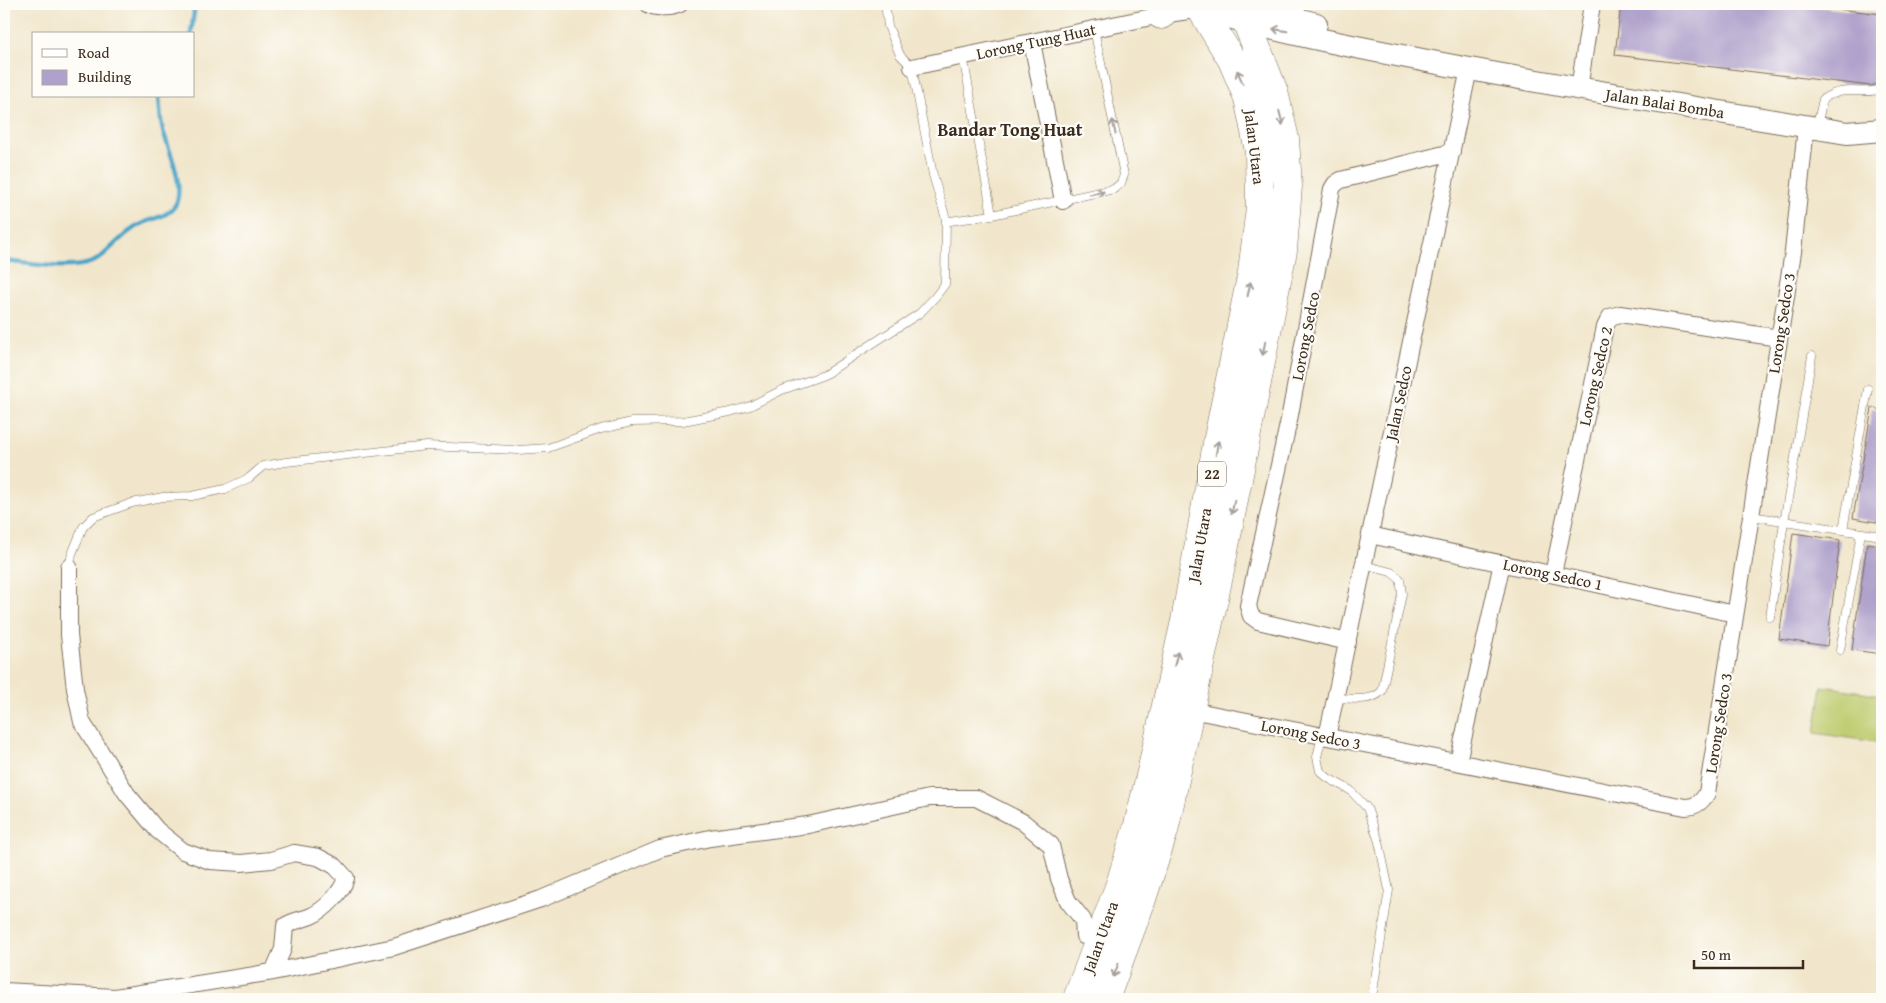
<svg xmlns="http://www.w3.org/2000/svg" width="1886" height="1003" font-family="'Gentium Book Plus',serif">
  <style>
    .green { fill: #becb6d; stroke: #7c7a46 }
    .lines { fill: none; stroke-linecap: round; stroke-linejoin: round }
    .stream { stroke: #4aa5c8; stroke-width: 4.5 }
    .building { fill: #afa1cb }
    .service-casing { stroke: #7b6c5b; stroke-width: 9 }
    .minor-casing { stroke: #7b6c5b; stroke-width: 18 }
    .secondary-casing { stroke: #7b6c5b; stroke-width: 24 }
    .trunk-casing { stroke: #7b6c5b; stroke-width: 29 }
    .service { stroke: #fff; stroke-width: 8 }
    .minor { stroke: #fff; stroke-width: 16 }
    .secondary { stroke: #fff; stroke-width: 22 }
    .trunk { stroke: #fff; stroke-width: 28 }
    .oneway { stroke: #a79f9a }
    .labels { text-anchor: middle; stroke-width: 4.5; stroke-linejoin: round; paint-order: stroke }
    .shield { fill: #fdfcf7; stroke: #75695f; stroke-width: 1 }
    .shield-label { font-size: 15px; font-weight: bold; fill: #3b2a1e }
    .street-label { font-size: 16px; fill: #3b2a1e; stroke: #fdfcf7 }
    .neighbourhood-label { font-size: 18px; font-weight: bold; fill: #3b2a1e; stroke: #fdfcf7 }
  </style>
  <rect width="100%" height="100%" fill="#fdfcf7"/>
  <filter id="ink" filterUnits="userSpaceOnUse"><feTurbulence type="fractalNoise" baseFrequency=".02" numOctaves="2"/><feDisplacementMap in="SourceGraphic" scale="10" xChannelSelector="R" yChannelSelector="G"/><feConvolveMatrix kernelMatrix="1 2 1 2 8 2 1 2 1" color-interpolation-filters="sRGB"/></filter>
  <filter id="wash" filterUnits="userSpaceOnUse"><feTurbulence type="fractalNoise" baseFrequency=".0096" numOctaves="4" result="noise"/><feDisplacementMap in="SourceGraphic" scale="20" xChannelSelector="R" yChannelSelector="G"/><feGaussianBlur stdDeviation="1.12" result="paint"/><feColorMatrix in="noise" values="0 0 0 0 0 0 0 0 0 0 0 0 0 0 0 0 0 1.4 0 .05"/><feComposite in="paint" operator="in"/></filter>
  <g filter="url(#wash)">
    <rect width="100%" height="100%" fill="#f1e6cb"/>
    <!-- green -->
    <path class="green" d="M1822 686 1882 695V743L1815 733Z"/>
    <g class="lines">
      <!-- stream -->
      <path class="stream" d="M191 34 195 4
        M4 261C30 263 80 274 101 257 114 246 124 233 139 225 152 218 172 217 177 201 183 181 169 150 163 131 160 120 160 107 159 96"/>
    </g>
    <g id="blocks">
      <!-- building -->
      <path class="building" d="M1621 4H1793L1882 14 1881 83 1870 86 1615 55Z
        M1872 408 1882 410V523L1853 518Z
        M1793 533 1840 540 1827 646 1779 639Z
        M1867 543 1882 545V654L1852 650Z"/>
    </g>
  </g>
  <g filter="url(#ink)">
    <use href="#blocks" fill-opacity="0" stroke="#7b6c5b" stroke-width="1"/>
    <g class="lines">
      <!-- service casing -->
      <g class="service-casing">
        <path id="service" d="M885 4 888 26 900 55 912 67 933 175 946 219 950 221 992 215
          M963 56 992 215 1114 189 1121 183 1124 175 1094 29
          M1817 126 1823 99C1846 84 1861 96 1882 89
          M1751 516 1882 536
          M1843 530 1868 389
          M69 567 72 554 83 527 93 517 132 503 163 497 192 496 225 489 249 478 263 466 286 462 427 446 518 450 548 448 601 429 632 422 683 421 730 412 750 406 782 390 824 375 920 313 935 297 945 284 946 219
          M1770 617 1784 522 1812 356
          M1840 650 1861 533
          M1336 698C1352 698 1370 703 1382 691L1402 594 1400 579 1391 572 1364 565
          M1322 736 1317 757 1320 771 1328 778 1350 790 1367 808 1379 842 1389 890 1373 991"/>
      </g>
      <!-- minor casing -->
      <g class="minor-casing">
        <path id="minor" d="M648 4C656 9 671 8 680 4
          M1032 42 1063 201
          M912 67 1161 15 1202 9
          M1579 89 1592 4
          M1370 535 1735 614
          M69 567V635L75 689 82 722 127 794 157 830 183 851 210 861 241 863 271 860 294 853 318 857 335 866 346 878C342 892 325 910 311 916 302 920 294 920 285 926L283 949 273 972
          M1553 574 1605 327 1610 317 1620 314 1779 338
          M1348 642 1258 621 1251 616 1248 606 1289 420 1332 189 1335 184 1341 180 1452 152
          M1191 710 1685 807C1696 807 1702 802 1707 793L1793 252 1806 127
          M1327 737 1469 69
          M1458 762 1502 563
          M4 991 115 997 273 972 394 947 541 899 660 849 710 838 808 825 929 798H976L1023 822 1051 845 1059 879 1068 901 1083 920 1084 936"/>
      </g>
      <!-- secondary casing -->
      <g class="secondary-casing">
        <path id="secondary" d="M1225 8H1256L1316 24
          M1202 9C1282 34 1366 49 1448 65 1581 90 1714 111 1847 133L1882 130"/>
      </g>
      <!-- trunk casing -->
      <g class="trunk-casing">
        <path id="trunk" d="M1161 15 1170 4
          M1077 999 1120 884 1137 829 1151 772 1185 621 1218 438 1252 272 1260 208 1259 151 1248 98 1232 60 1198 4
          M1105 999 1141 902 1164 831 1220 571 1283 250 1288 186 1285 139 1274 92 1247 23 1237 4"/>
      </g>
      <!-- service -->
      <use href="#service" class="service"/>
      <!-- minor -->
      <use href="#minor" class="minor"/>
      <!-- secondary -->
      <use href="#secondary" class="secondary"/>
      <!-- trunk -->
      <use href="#trunk" class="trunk"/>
    </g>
    <!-- one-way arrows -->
    <defs><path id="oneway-shaft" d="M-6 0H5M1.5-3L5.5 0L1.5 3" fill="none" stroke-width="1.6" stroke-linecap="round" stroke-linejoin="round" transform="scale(1.25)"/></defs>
    <g class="oneway">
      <use href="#oneway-shaft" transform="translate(1280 30) rotate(-170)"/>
      <use href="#oneway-shaft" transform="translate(1240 77) rotate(-113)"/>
      <use href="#oneway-shaft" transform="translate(1281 118) rotate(76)"/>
      <use href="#oneway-shaft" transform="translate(1114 127) rotate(-102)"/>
      <use href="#oneway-shaft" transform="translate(1097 193) rotate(-12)"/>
      <use href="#oneway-shaft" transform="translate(1249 289) rotate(-79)"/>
      <use href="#oneway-shaft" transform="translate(1264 348) rotate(101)"/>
      <use href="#oneway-shaft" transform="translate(1217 448) rotate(-80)"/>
      <use href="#oneway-shaft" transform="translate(1233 507) rotate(101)"/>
      <use href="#oneway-shaft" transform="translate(1176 659) rotate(-76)"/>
      <use href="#oneway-shaft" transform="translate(1116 970) rotate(111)"/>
    </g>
  </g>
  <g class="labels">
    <!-- shield labels -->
    <rect class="shield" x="1198" y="461.5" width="28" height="25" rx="4"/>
    <g class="shield-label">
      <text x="1212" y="479">22</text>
    </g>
    <!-- street labels -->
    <g class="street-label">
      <text transform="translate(1036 41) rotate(-12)" y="6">Lorong Tung Huat</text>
      <text transform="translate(1665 103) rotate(9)" y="6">Jalan Balai Bomba</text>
      <text transform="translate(1255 147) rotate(83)" y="6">Jalan Utara</text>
      <text transform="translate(1781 323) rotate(-81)" y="6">Lorong Sedco 3</text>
      <text transform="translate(1305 336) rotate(-79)" y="6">Lorong Sedco</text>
      <text transform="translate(1595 376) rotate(-77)" y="6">Lorong Sedco 2</text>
      <text transform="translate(1398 403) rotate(-78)" y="6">Jalan Sedco</text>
      <text transform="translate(1199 545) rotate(-80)" y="6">Jalan Utara</text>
      <text transform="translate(1553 574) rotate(12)" y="6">Lorong Sedco 1</text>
      <text transform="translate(1718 723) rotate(-81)" y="6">Lorong Sedco 3</text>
      <text transform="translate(1311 734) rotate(11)" y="6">Lorong Sedco 3</text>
      <text transform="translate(1100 937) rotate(-70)" y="6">Jalan Utara</text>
    </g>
    <!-- neighbourhood labels -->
    <g class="neighbourhood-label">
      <text x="1010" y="136">Bandar Tong Huat</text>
    </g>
  </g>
  <!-- margin -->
  <rect width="1886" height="1003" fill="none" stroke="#fdfcf7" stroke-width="20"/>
  <!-- legend -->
  <rect x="32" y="32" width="162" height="65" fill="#fdfcf7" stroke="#afa8a0"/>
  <rect x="42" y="49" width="25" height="8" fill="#ffffff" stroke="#afa8a0"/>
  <text x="78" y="58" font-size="15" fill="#3b2a1e">Road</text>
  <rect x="42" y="70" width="25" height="15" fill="#afa1cb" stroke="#afa8a0"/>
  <text x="78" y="82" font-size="15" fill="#3b2a1e">Building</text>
  <!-- scale -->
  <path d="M1694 960v8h109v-8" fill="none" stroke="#3b2a1e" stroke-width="2.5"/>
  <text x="1701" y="960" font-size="15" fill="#3b2a1e" stroke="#fdfcf7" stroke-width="4" paint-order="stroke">50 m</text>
</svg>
